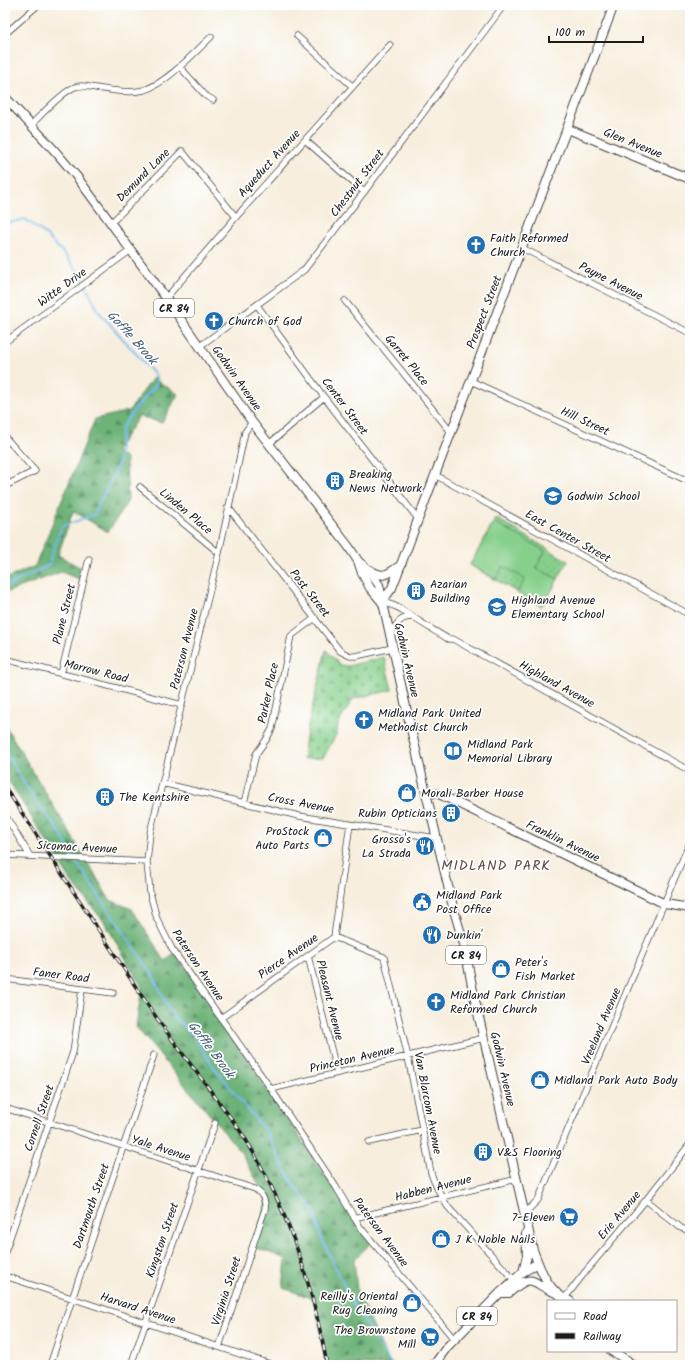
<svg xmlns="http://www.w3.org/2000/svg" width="695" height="1370" font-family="Kalam,sans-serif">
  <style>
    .grass { fill: url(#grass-dots); stroke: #527654 }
    .forest { fill: url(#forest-firs); stroke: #44674a }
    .cemetery { fill: url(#cemetery-stones); stroke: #527654 }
    .garden { fill: #87d08c; stroke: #527654 }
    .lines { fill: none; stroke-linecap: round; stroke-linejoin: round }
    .stream { stroke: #78bcef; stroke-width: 2 }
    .street-casing { stroke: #3d3c39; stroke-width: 7 }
    .secondary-casing { stroke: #3d3c39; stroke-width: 10 }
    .primary-casing { stroke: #3d3c39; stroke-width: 10 }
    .street { stroke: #fff; stroke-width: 5.5 }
    .secondary { stroke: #fff; stroke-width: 8 }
    .primary { stroke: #fff; stroke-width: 8 }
    .rail-casing { stroke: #1c1c1c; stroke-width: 3.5 }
    .rail { stroke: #fff; stroke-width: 2; stroke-dasharray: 6; stroke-linecap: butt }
    .labels { text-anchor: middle; stroke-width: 3.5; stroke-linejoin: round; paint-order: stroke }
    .shield { fill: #fff; stroke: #606060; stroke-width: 1 }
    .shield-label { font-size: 11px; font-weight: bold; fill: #1c1c1c }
    .street-label { font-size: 12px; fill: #1c1c1c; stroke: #fff }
    .poi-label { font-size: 12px; fill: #1c1c1c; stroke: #fff; text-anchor: start }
    .water-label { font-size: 13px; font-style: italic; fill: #415c70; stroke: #fff }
    .quarter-label { font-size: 14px; letter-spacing: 1px; fill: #614a44; stroke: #fff }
  </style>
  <defs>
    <pattern id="grass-dots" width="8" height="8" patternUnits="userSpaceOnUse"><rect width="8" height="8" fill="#87d08c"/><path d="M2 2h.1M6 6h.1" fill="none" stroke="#74b278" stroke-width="1.8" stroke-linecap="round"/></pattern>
    <pattern id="forest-firs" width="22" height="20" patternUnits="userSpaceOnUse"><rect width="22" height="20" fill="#6db278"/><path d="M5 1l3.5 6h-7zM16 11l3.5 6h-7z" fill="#599062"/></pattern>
    <pattern id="cemetery-stones" width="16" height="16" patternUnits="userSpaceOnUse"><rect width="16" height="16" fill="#87d08c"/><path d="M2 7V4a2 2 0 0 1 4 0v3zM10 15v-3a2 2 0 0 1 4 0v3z" fill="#74b278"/></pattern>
  </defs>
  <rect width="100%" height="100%" fill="#fff"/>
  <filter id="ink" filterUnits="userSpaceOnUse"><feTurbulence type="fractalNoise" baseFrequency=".025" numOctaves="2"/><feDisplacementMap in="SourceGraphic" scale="8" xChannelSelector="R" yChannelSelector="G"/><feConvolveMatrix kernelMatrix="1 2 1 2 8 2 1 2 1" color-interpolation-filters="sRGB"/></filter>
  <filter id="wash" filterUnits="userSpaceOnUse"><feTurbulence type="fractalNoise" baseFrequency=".012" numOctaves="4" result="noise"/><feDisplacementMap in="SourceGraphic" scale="16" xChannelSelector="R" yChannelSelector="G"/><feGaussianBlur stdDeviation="0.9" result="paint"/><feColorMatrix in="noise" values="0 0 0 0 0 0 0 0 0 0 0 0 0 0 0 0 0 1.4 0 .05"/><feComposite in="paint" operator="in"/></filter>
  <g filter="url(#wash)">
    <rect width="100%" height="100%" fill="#f7eedd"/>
    <!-- grass -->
    <path class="grass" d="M496 518 568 561 544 604 542 603 541 606 470 565Z"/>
    <!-- forest -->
    <path class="forest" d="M153 378 178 394 162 423 139 416 116 451 126 459 128 501 108 532 73 511 58 555 85 570 82 580 61 572 5 593V579L35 566 95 419 129 411Z
      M5 725 110 900 132 909 165 961 176 953 371 1243 354 1260 357 1290 390 1365H327L314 1299 283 1288 286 1259 252 1246 268 1200 240 1151 136 1027 142 987 105 923 71 881 5 775Z"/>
    <!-- cemetery -->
    <path class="cemetery" d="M326 650 340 665 348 666 384 657 392 690 353 699 338 724 337 733 323 758 303 759 307 729Z"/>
    <!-- garden -->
    <path class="garden" d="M494 522 545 551 536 568 558 579 544 604 542 603 541 606 517 593 525 579 503 566 496 579 470 565Z"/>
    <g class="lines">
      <!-- stream -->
      <path class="stream" d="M5 224 25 219 46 235 66 256 81 276 99 312 156 376V385L135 409 121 429 119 463 94 515 62 526 53 550 49 565 5 587
        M5 752 29 791 57 828 73 856
        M75 860 152 974 172 1015 192 1034 213 1066 266 1132 293 1184 313 1209 321 1237 353 1304 392 1365"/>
    </g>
  </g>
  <g filter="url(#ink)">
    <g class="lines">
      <!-- street casing -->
      <g class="street-casing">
        <path id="street" d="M5 34 38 5
          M297 36 352 86
          M180 67 206 96 213 100
          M31 125C41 115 63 91 75 87 82 84 88 87 96 88 111 90 129 94 144 90 167 83 194 53 211 37
          M305 140 364 192
          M111 223 182 151 236 217
          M522 248 690 333
          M166 298 236 217 390 45
          M345 301 451 432
          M257 305 324 397 418 519
          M5 342 131 250
          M200 346 277 290 304 270 364 192 504 5
          M471 381 690 482
          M252 422 245 432 219 553 150 833 147 862 150 893 157 919 172 949 271 1089 336 1187 360 1227 454 1339
          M5 437 35 471 5 486
          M269 444 324 397
          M435 475 690 615
          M140 487 219 553
          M228 507 340 651 350 656H356L392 648
          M382 602C397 606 401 609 413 617 424 625 437 632 448 639H453L690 771
          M389 635C397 624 399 617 413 617
          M5 659 182 705
          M61 674 89 559
          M162 783 299 816 436 838
          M244 803 256 754 266 740 272 729 291 636 315 618
          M5 815 30 856
          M5 855 147 862
          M334 937 384 957 408 1057 431 1173C435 1186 441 1196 448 1207L514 1280
          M308 956 337 1073
          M5 979 113 993
          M221 1018 334 937 350 824
          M271 1089 484 1038
          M5 1108 255 1189C263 1194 266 1200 265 1209L219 1347
          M369 1142 422 1130
          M646 1200 681 1228 690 1231
          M524 1214 538 1200 690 842
          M354 1218 517 1179
          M5 1252 73 1052 82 989
          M5 1276 273 1365
          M564 1299 586 1271 646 1200 690 1144
          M50 1365 154 1055
          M131 1365 215 1123"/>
      </g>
      <!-- secondary casing -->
      <g class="secondary-casing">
        <path id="secondary" d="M568 129 690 179
          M382 602 392 588 614 5
          M426 792 439 794 665 904 690 908"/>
      </g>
      <!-- primary casing -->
      <g class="primary-casing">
        <path id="primary" d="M5 97 55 151 77 177 166 298 252 422 349 547 358 561 362 573 370 588 382 602
          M358 561 369 570 379 585 410 725 453 907 464 944 474 996 533 1250C540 1269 549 1294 570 1301
          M370 570C384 579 388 574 401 565
          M523 1272 527 1256 526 1234
          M500 1293H509C535 1270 531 1284 556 1293
          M611 1351 627 1360 632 1365
          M434 1365 447 1347 500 1293 523 1272 538 1263"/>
      </g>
      <!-- street -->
      <use href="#street" class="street"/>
      <!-- secondary -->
      <use href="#secondary" class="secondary"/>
      <!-- primary -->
      <use href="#primary" class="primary"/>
      <!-- rail casing -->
      <g class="rail-casing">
        <path id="rail" d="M5 787 149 1007C168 1034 187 1060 207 1086 220 1104 234 1121 246 1140 288 1209 313 1286 327 1365"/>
      </g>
      <!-- rail -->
      <use href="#rail" class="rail"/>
    </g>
  </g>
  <!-- icons -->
  <defs>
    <g id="church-disc" transform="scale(1)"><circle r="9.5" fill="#1f6fb2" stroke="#fff"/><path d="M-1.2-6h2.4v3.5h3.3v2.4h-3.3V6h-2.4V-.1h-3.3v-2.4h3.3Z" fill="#fff"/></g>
    <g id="building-disc" transform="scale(1)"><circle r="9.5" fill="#1f6fb2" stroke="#fff"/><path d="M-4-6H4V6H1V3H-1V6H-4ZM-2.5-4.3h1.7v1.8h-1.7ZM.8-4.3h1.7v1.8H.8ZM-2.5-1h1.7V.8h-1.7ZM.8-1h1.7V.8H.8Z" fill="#fff"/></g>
    <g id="school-disc" transform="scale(1)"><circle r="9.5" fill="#1f6fb2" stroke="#fff"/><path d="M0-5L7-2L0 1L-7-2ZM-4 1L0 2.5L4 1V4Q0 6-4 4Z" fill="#fff"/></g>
    <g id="library-disc" transform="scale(1)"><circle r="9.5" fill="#1f6fb2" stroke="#fff"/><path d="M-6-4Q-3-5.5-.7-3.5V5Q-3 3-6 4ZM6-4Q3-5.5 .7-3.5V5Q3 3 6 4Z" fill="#fff"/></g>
    <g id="shop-disc" transform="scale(1)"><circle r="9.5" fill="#1f6fb2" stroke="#fff"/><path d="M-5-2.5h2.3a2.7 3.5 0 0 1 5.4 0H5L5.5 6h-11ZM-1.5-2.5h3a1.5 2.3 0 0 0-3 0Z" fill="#fff"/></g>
    <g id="restaurant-disc" transform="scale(1)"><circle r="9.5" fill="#1f6fb2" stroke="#fff"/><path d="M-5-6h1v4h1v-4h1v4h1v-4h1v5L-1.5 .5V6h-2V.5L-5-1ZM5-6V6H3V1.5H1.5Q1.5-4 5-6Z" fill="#fff"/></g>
    <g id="civic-disc" transform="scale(1)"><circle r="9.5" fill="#1f6fb2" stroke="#fff"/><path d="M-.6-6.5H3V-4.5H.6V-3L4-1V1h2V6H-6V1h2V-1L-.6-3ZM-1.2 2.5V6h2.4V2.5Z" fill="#fff"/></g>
    <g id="supermarket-disc" transform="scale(1)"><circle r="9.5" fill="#1f6fb2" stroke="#fff"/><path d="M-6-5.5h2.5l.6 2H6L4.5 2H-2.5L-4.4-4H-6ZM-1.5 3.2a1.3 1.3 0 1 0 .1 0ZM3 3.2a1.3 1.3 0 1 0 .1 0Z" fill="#fff"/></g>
  </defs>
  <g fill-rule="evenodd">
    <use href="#church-disc" x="476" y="245"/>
    <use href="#church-disc" x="214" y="321"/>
    <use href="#building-disc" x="335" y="481"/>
    <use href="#school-disc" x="553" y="496"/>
    <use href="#building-disc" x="416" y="591"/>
    <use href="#school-disc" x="497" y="607"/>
    <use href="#church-disc" x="364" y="720"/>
    <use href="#library-disc" x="453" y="751"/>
    <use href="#shop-disc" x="407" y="793"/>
    <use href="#building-disc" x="105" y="797"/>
    <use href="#building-disc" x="451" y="813"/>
    <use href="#shop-disc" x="323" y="838"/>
    <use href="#restaurant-disc" x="425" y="846"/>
    <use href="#civic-disc" x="422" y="902"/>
    <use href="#restaurant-disc" x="432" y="935"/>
    <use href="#shop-disc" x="501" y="969"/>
    <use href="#church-disc" x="436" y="1002"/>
    <use href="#shop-disc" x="540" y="1080"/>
    <use href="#building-disc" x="483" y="1152"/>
    <use href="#supermarket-disc" x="569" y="1217"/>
    <use href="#shop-disc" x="441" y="1239"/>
    <use href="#shop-disc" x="412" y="1303"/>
    <use href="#supermarket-disc" x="430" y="1337"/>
  </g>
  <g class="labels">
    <!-- shield labels -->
    <g class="shield">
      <rect x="154" y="299" width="40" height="18" rx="3"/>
      <rect x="446" y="946" width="40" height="18" rx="3"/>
      <rect x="457" y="1307" width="40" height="18" rx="3"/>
    </g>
    <g class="shield-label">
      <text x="174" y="312">CR 84</text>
      <text x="466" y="959">CR 84</text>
      <text x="477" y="1320">CR 84</text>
    </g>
    <!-- street labels -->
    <g class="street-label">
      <text transform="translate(633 143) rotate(22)" y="4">Glen Avenue</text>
      <text transform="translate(269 163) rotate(-48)" y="4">Aqueduct Avenue</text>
      <text transform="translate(143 175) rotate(-45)" y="4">Demund Lane</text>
      <text transform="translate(357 183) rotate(-53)" y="4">Chestnut Street</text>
      <text transform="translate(611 281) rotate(27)" y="4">Payne Avenue</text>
      <text transform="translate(62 287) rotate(-36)" y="4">Witte Drive</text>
      <text transform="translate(484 312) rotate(-69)" y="4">Prospect Street</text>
      <text transform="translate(407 360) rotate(51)" y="4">Garret Place</text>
      <text transform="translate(237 378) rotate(55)" y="4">Godwin Avenue</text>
      <text transform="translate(345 406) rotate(53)" y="4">Center Street</text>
      <text transform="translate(585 421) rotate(25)" y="4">Hill Street</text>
      <text transform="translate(186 511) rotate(40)" y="4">Linden Place</text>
      <text transform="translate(568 536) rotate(29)" y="4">East Center Street</text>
      <text transform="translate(310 593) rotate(52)" y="4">Post Street</text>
      <text transform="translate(64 614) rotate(-76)" y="4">Plane Street</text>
      <text transform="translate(184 649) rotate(-76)" y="4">Paterson Avenue</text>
      <text transform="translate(407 660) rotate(77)" y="4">Godwin Avenue</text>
      <text transform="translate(96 671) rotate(14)" y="4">Morrow Road</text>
      <text transform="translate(557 684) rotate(29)" y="4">Highland Avenue</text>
      <text transform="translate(268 693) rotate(-78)" y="4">Parker Place</text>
      <text transform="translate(301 803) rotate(11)" y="4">Cross Avenue</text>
      <text transform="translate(563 841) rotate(26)" y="4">Franklin Avenue</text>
      <text transform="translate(77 847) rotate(3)" y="4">Sicomac Avenue</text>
      <text transform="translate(288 956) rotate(-35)" y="4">Pierce Avenue</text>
      <text transform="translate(198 965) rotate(56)" y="4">Paterson Avenue</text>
      <text transform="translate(61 975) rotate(7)" y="4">Faner Road</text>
      <text transform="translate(330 1000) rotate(76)" y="4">Pleasant Avenue</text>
      <text transform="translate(601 1026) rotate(-67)" y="4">Vreeland Avenue</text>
      <text transform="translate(352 1059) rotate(-13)" y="4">Princeton Avenue</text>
      <text transform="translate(503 1069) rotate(77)" y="4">Godwin Avenue</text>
      <text transform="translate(428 1103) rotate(79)" y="4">Van Blarcom Avenue</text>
      <text transform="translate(39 1118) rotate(-71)" y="4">Cornell Street</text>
      <text transform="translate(161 1148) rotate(18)" y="4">Yale Avenue</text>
      <text transform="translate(433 1188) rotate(-14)" y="4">Habben Avenue</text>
      <text transform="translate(91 1206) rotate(-71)" y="4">Dartmouth Street</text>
      <text transform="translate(619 1215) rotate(-50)" y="4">Erie Avenue</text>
      <text transform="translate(381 1232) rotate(53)" y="4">Paterson Avenue</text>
      <text transform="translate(162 1240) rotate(-71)" y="4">Kingston Street</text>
      <text transform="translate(226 1291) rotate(-72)" y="4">Virginia Street</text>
      <text transform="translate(138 1308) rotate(18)" y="4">Harvard Avenue</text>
    </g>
    <!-- poi labels -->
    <g class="poi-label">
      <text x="490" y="242">Faith Reformed<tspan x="490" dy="14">Church</tspan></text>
      <text x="228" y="325">Church of God</text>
      <text x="349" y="478">Breaking<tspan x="349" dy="14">News Network</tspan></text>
      <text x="567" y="500">Godwin School</text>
      <text x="430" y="588">Azarian<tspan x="430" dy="14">Building</tspan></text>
      <text x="511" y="604">Highland Avenue<tspan x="511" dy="14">Elementary School</tspan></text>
      <text x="378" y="717">Midland Park United<tspan x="378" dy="14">Methodist Church</tspan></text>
      <text x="467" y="748">Midland Park<tspan x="467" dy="14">Memorial Library</tspan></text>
      <text x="421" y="797">Morali Barber House</text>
      <text x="119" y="801">The Kentshire</text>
      <text x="437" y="817" text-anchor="end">Rubin Opticians</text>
      <text x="309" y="835" text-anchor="end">ProStock<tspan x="309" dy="14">Auto Parts</tspan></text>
      <text x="411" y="843" text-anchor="end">Grosso's<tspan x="411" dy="14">La Strada</tspan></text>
      <text x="436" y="899">Midland Park<tspan x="436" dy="14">Post Office</tspan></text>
      <text x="446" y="939">Dunkin'</text>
      <text x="515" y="966">Peter's<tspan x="515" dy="14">Fish Market</tspan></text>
      <text x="450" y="999">Midland Park Christian<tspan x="450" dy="14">Reformed Church</tspan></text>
      <text x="554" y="1084">Midland Park Auto Body</text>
      <text x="497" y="1156">V&amp;S Flooring</text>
      <text x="555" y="1221" text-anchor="end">7-Eleven</text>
      <text x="455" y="1243">J K Noble Nails</text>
      <text x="398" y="1300" text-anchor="end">Reilly's Oriental<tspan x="398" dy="14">Rug Cleaning</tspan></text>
      <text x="416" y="1334" text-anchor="end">The Brownstone<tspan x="416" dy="14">Mill</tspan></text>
    </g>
    <!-- water labels -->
    <g class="water-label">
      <text transform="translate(133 337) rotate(48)" y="5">Goffle Brook</text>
      <text transform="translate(212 1049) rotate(53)" y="5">Goffle Brook</text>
    </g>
    <!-- quarter labels -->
    <g class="quarter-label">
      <text x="496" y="870">MIDLAND PARK</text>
    </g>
  </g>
  <!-- margin -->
  <rect width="695" height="1370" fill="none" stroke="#fff" stroke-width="20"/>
  <!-- legend -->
  <rect x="547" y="1300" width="130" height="52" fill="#ffffff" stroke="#a4a4a4"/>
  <rect x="555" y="1313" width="20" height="6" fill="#ffffff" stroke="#a4a4a4"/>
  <text x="583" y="1320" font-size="12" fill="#1c1c1c">Road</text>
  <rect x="555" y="1333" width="20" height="6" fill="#1c1c1c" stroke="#a4a4a4"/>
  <text x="583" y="1340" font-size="12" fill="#1c1c1c">Railway</text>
  <!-- scale -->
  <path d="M549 36v6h94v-6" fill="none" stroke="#1c1c1c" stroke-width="2"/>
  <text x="555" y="36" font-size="12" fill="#1c1c1c" stroke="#ffffff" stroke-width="3" paint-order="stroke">100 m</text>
</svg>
